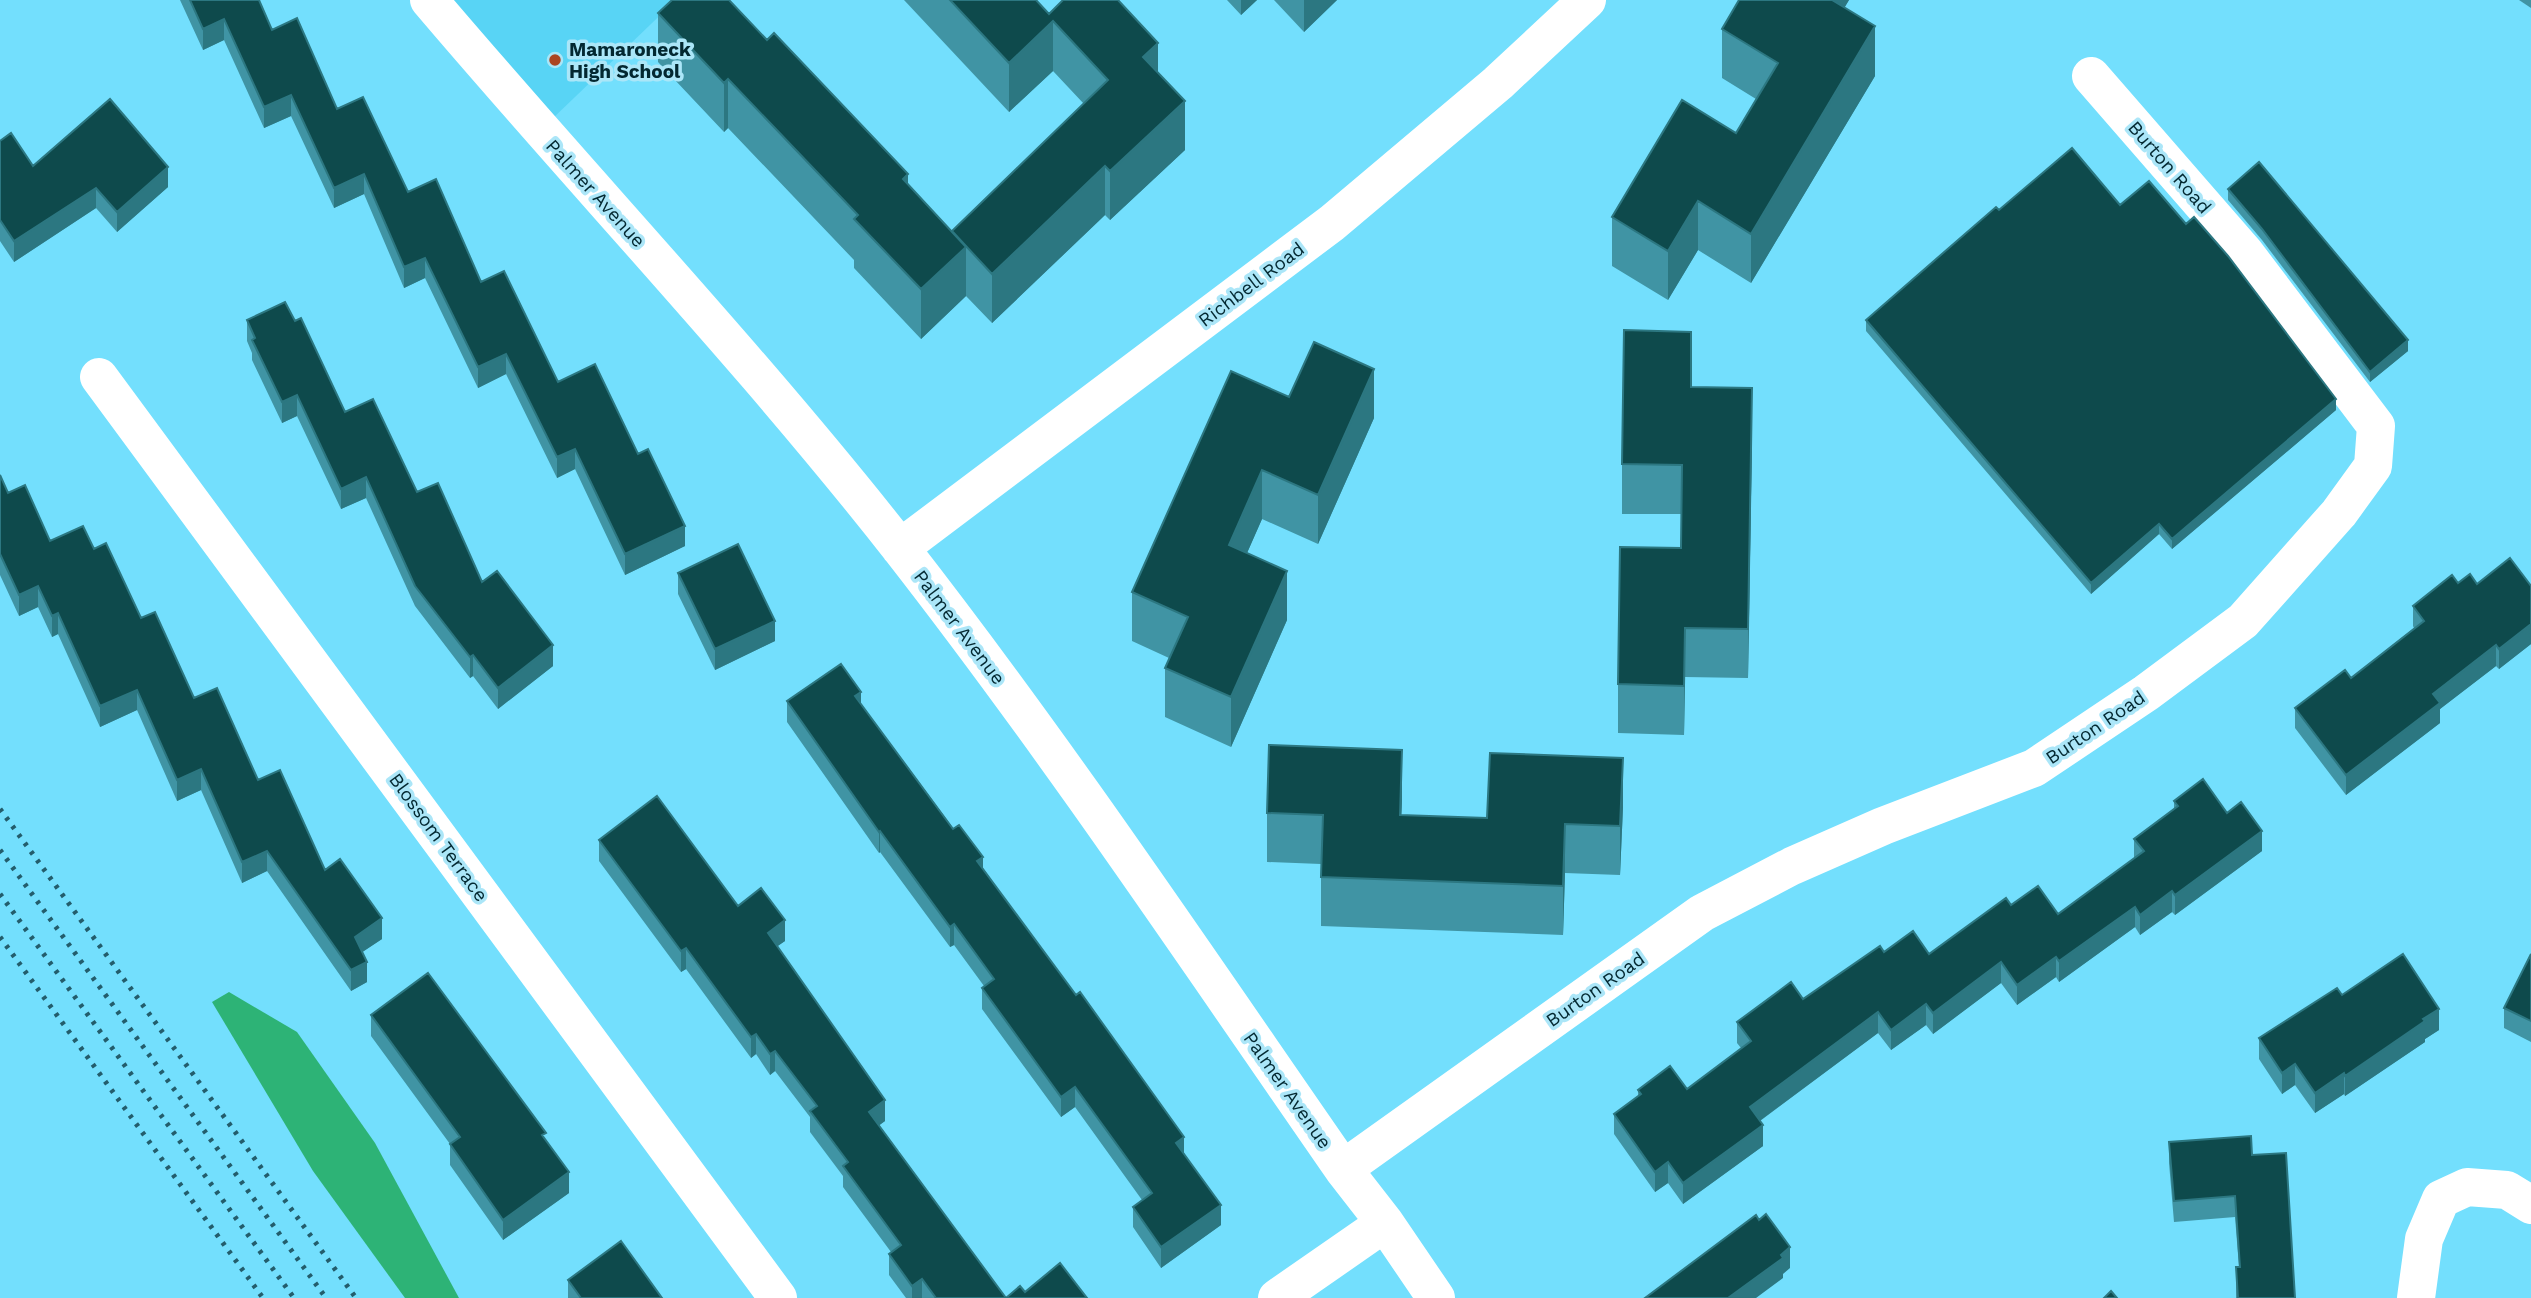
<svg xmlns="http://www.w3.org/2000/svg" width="2531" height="1298" font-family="'Work Sans',sans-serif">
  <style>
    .built { fill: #58d4f5 }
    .forest { fill: #2db376 }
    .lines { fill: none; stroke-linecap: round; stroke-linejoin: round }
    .minor { stroke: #fff; stroke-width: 38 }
    .rail { stroke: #235d6c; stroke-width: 5; stroke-dasharray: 3.5 7; stroke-linecap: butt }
    .wall { fill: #4094a4 }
    .shaded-wall { fill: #2c7781 }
    .building { fill: #0e4a4c; stroke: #2c7781; stroke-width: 2 }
    .poi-dot { fill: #ab4421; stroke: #abe6f8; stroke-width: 2.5 }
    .labels { text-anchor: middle; stroke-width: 7; stroke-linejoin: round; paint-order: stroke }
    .poi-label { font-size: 19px; font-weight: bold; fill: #032831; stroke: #abe6f8; text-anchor: start }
    .street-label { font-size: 19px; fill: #032831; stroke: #abe6f8 }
  </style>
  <rect width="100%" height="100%" fill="#73dffd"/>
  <!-- built -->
  <path class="built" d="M445 0H676L550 121Z"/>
  <!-- forest -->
  <path class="forest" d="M229 992 297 1032 375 1143 459 1298H405L313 1171 212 1002Z"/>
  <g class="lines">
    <!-- minor -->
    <path class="minor" d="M429 0C585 184 752 359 901 549 1057 749 1198 960 1343 1169L1385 1223 1436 1298
      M99 377 778 1298
      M900 548 1332 223 1498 83 1587 0
      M1343 1169 1702 913 1792 866 1883 826 2034 768 2146 693 2243 621 2339 513 2373 466 2376 426 2245 253 2091 76
      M1277 1298 1385 1223
      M2416 1298 2424 1239 2441 1199 2467 1187 2507 1190 2531 1205"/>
    <!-- rail -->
    <path class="rail" d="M0 809 356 1298
      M0 850 326 1298
      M0 894 294 1298
      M0 937 263 1298"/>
  </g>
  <!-- wall -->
  <path class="wall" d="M180 0H259L272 30 481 282 558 382 638 454 685 546 625 575 575 469 557 478 506 374 478 388 425 278 404 288 364 194 334 208 291 116 264 128 224 40 203 50Z
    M904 0H1036L1049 14 1158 72 1185 150 1110 220 1105 215 992 323 966 296 921 339 854 268V260L728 128 724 132 658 62V13L908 185 952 231 1084 104 1053 71 1009 112Z
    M1227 0H1257L1241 15Z
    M1274 0H1337L1304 32Z
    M1739 0H1849L1844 8 1875 76 1751 283 1698 250 1668 300 1612 266V217L1736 133 1756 99 1722 78V29Z
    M2519 0H2531V8Z
    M0 141 33 166 168 187 117 232 96 208 14 262 0 241Z
    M2228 189 2408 351 2370 382 2262 240 2228 200Z
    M2120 205 2336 410 2172 549 2159 534 2091 594 1866 331V320L1999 210Z
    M247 320 295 321 345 412 417 492 482 582 553 666 498 709 473 676 470 678 415 606 366 498 341 509 297 416 282 423 252 360V353L247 341Z
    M1691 387 1752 437 1748 678 1685 677 1684 735 1618 733V684L1681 548 1682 514H1622V464Z
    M1289 397 1374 418 1318 544 1262 519 1247 553 1287 620 1231 747 1165 717V668L1169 658 1132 641V592Z
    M0 475 8 493 50 541 94 549 194 698 325 870 382 939 362 952 367 982 351 991 267 871 242 883 201 790 177 801 137 710 100 727 58 634 52 637 38 607 19 616 0 575Z
    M678 573 775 641 715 670 678 594Z
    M2458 583 2531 586V644L2499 669 2496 666 2440 709V723L2346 795 2295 728V708L2351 678 2414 628 2413 626V606Z
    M787 701 861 704 983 868 1184 1153 1221 1225 1161 1268 1133 1227V1207L1142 1200 1075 1107 1061 1117 982 1009V988L984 986 954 945 950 947 880 852 879 853 787 722Z
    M1402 799 1401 815 1487 818 1623 807 1620 875 1565 873 1563 935 1321 926V864L1267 862V813Z
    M2174 801 2227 813 2262 851 2175 915 2172 912 2140 935 2135 927 2059 982 2056 977 2017 1005 2001 983 1933 1034 1926 1025 1891 1050 1878 1033 1760 1121 1763 1146 1683 1204 1668 1183 1655 1192 1614 1134V1114L1638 1096V1090L1687 1089 1741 1048 1737 1043V1022L1803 999 1884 952 1929 954 2011 905 2058 914 2134 859V839L2174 809Z
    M599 840 738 906 785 941 777 946 885 1121 879 1125 1006 1298 1025 1292 1087 1298H906L889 1275V1254L891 1252 843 1187V1176L810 1132V1117L775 1071 770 1075 756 1054 751 1058 686 969 681 972 599 861Z
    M2531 954V1042L2504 1028V1008Z
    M371 1015 546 1140 569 1193 503 1240 450 1165V1144L371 1036Z
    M2439 1030 2425 1039V1042L2345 1096 2344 1094 2315 1113 2295 1085 2282 1094 2259 1059V1038Z
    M2169 1142 2252 1155 2295 1298H2236V1267H2239L2235 1217 2174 1222 2169 1163Z
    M568 1280 662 1298H568Z"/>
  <!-- shaded-wall -->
  <path class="shaded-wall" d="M1241 0H1257L1241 15Z
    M1304 0H1337L1304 32Z
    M1823 0H1849L1823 44Z
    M224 19V40L203 50V29Z
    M1053 21V71L1009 112V63Z
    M1875 26V76L1751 283V234Z
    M1158 43V92L1143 57Z
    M728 79V128L724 132V83Z
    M291 95V116L264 128V107Z
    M1185 101V150L1110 220V171Z
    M1105 166V215L992 323V274Z
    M168 167V187L117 232V212Z
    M364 174V194L334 208V188Z
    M908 174V223L903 179Z
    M96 188V208L14 262V241Z
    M1698 201V250L1668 300V251Z
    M966 247V296L921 339V289Z
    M425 258V278L404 288V267Z
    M2408 340V351L2370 382V372Z
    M506 354V374L478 388V367Z
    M1374 369V418L1318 544V495Z
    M1752 388V437L1748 678V629Z
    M297 395V416L282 423V402Z
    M2336 399V410L2172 549V539Z
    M575 449V469L557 478V457Z
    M1262 470V519L1229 594V545Z
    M366 477V498L341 509V489Z
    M2159 524V534L2091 594V583Z
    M685 526V546L625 575V554Z
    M1287 571V620L1231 747V697Z
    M38 586V607L19 616V595Z
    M58 613V634L52 637V616Z
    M775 621V641L715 670V649Z
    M2531 624V644L2499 669V649Z
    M1685 628V677L1684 735V686Z
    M553 645V666L498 709V688Z
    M2496 645V666L2440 709V723L2346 795V775L2433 694Z
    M473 655V676L470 678V657Z
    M137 690V710L100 727V706Z
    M861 692V713L855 696Z
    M1402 750V799L1400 864V815Z
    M1623 758V807L1620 875V826Z
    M201 769V790L177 801V780Z
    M1565 824V873L1563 935V886Z
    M880 831V852L879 853V832Z
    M2262 831V851L2175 915V895Z
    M267 851V871L242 883V862Z
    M983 857V878L977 861Z
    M2172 891V912L2140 935V915Z
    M2135 907V927L2059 982V961Z
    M382 918V939L355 957V937Z
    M785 920V941L768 953V933Z
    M954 924V945L950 947V927Z
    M686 948V969L681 972V951Z
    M2056 957V977L2017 1005V985Z
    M367 962V982L351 991V970Z
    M2001 962V983L1933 1034V1013Z
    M1926 1004V1025L1891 1050V1030Z
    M2439 1009V1030L2425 1039V1042L2345 1096V1076L2423 1019Z
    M1878 1012V1033L1750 1128V1107Z
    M756 1034V1054L751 1058V1037Z
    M775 1051V1071L770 1075V1054Z
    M2295 1064V1085L2282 1094V1073Z
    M2344 1073V1094L2315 1113V1093Z
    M1075 1087V1107L1061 1117V1097Z
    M885 1100V1121L869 1133V1112Z
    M1763 1125V1146L1683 1204V1183Z
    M1184 1137V1158L1176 1143Z
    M1668 1162V1183L1655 1192V1172Z
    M569 1172V1193L503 1240V1220Z
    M1221 1205V1225L1161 1268V1247Z
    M1790 1247V1268L1783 1274V1278L1756 1298H1728Z
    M922 1279V1298H912V1286Z"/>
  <!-- building -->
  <path class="building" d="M190 0H259L272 30 297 18 337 109 363 97 408 192 436 179 481 282 504 271 558 382 595 364 638 454 648 449 685 526 625 554 575 449 557 457 506 354 478 367 425 258 404 267 364 174 334 188 291 95 264 107 224 19 203 29Z
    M672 0H729L767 40 774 33 908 174 903 179 966 247 921 289 854 219 858 215 728 79 724 83 658 13Z
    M950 0H1036L1049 14 1063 0H1118L1158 43 1143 57 1185 101 1110 171 1105 166 992 274 952 231 1108 80 1053 21 1009 63Z
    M1739 0H1832L1875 26 1751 234 1698 201 1668 251 1612 217 1682 100 1736 133 1778 63 1722 29Z
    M110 99 168 167 117 212 96 188 14 241 0 220V141L11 133 33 166Z
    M2072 148 2120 205 2149 181 2186 224 2194 217 2228 256 2336 399 2172 539 2159 524 2091 583 1866 320 1996 207 1999 210Z
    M2259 162 2408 340 2370 372 2262 229 2228 189Z
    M285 302 295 321 301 318 345 412 373 399 417 492 438 483 482 582 497 571 553 645 498 688 473 655 470 657 415 586 366 477 341 489 297 395 282 402 252 340 255 338 247 320Z
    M1624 330 1691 332V387L1752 388 1748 629 1685 628 1684 686 1618 684 1620 547 1681 548 1682 465 1622 464Z
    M1314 342 1374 369 1318 495 1262 470 1229 545 1287 571 1231 697 1165 668 1188 617 1132 592 1231 371 1289 397Z
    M0 475 8 493 25 485 50 541 83 526 94 549 106 543 141 618 155 612 194 698 217 688 258 780 280 770 325 870 340 859 382 918 355 937 367 962 351 970 267 851 242 862 201 769 177 780 137 690 100 706 58 613 52 616 38 586 19 595 0 554Z
    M738 544 775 621 715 649 678 573Z
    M2510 558 2531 586V624L2499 649 2496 645 2433 694 2440 703 2346 775 2295 708 2345 670 2351 678 2424 621 2413 606 2452 575 2458 583 2470 574 2477 584Z
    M841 664 861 692 855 696 953 829 959 825 983 857 977 861 1076 995 1080 992 1184 1137 1176 1143 1221 1205 1161 1247 1133 1207 1152 1193 1075 1087 1061 1097 982 988 994 979 954 924 950 927 880 831 879 832 787 701Z
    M1269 745 1402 750 1400 815 1487 818 1490 753 1623 758 1620 826 1565 824 1563 886 1321 877 1323 815 1267 813Z
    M2203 779 2227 813 2241 802 2262 831 2175 895 2172 891 2140 915 2135 907 2059 961 2056 957 2017 985 2001 962 1933 1013 1926 1004 1891 1030 1878 1012 1750 1107 1763 1125 1683 1183 1668 1162 1655 1172 1614 1114 1641 1094 1638 1090 1670 1066 1687 1089 1751 1041 1737 1022 1791 982 1803 999 1880 946 1884 952 1913 931 1929 954 2006 898 2011 905 2038 886 2058 914 2144 851 2134 839 2178 806 2174 801Z
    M657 796 738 906 761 888 785 920 768 933 885 1100 869 1112 1006 1298 1020 1286 1025 1292 1060 1263 1087 1298H936L922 1279 912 1286 889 1254 901 1245 843 1166 848 1162 810 1111 817 1106 775 1051 770 1054 756 1034 751 1037 686 948 681 951 599 840Z
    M2403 954 2439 1009 2423 1019 2425 1021 2345 1076 2344 1073 2315 1093 2295 1064 2282 1073 2259 1038 2337 988 2342 995Z
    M2531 954V1021L2504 1008Z
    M428 973 546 1133 542 1135 569 1172 503 1220 450 1144 460 1137 371 1015Z
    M2251 1136 2252 1155 2286 1153 2295 1298H2238L2236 1267H2240L2235 1196 2174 1201 2169 1142Z
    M1766 1214 1790 1247 1781 1255 1783 1258 1728 1298H1645L1756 1215 1759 1220Z
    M621 1241 662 1298H581L568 1280Z
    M2111 1291 2117 1298H2104Z"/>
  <!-- markers -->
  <circle class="poi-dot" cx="555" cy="60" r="7"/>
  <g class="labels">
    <!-- poi labels -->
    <g class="poi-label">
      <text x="569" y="56">Mamaroneck<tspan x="569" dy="22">High School</tspan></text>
    </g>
    <!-- street labels -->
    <g class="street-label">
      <text transform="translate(2170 167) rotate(49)" y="7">Burton Road</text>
      <text transform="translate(596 193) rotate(48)" y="7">Palmer Avenue</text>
      <text transform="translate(1251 284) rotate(-37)" y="7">Richbell Road</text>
      <text transform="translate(960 627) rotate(53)" y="7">Palmer Avenue</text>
      <text transform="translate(2095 727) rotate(-34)" y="7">Burton Road</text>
      <text transform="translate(439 837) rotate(54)" y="7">Blossom Terrace</text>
      <text transform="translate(1595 989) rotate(-35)" y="7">Burton Road</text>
      <text transform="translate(1288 1090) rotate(55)" y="7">Palmer Avenue</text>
    </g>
  </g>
</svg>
